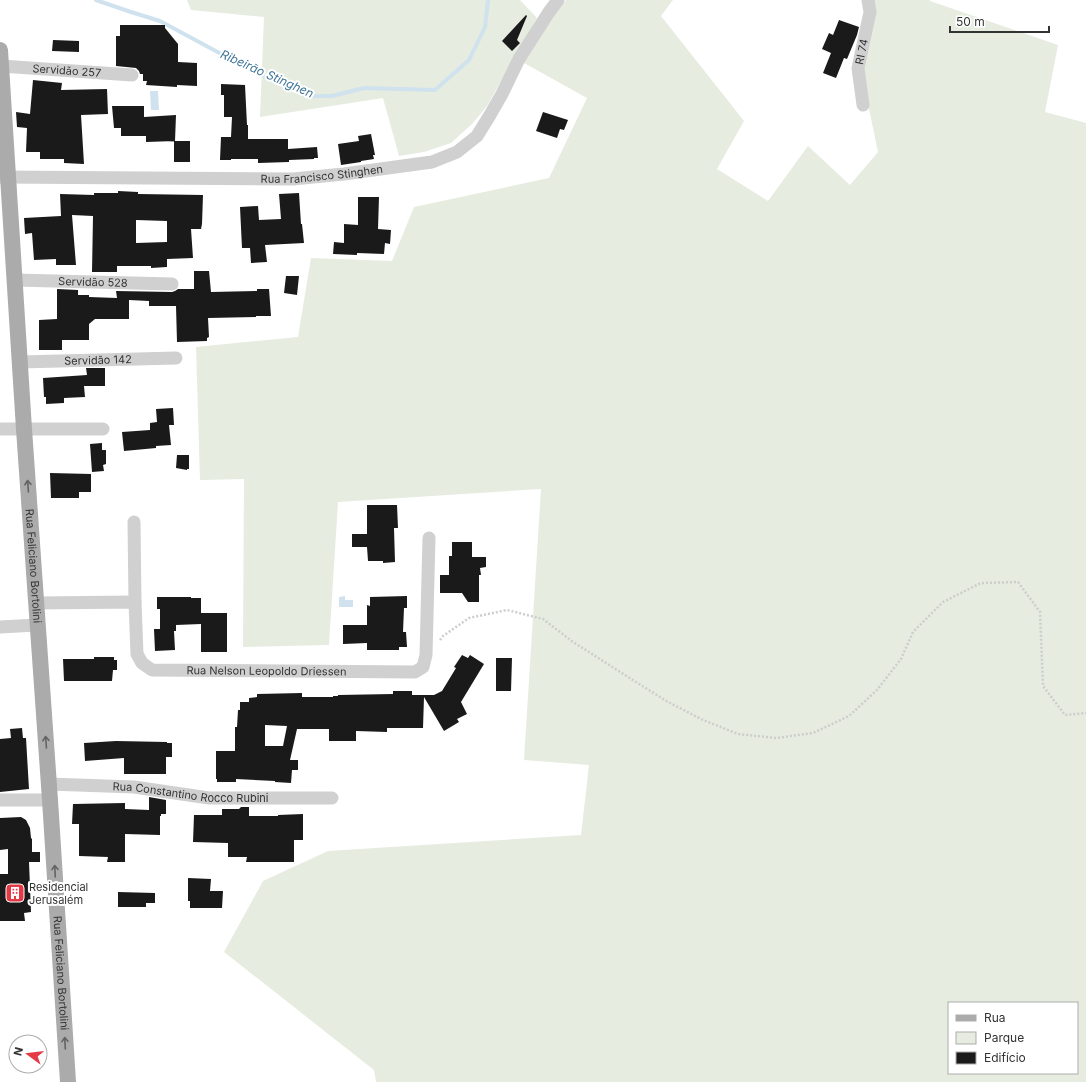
<svg xmlns="http://www.w3.org/2000/svg" width="1086" height="1082" font-family="Inter,sans-serif">
  <style>
    .green { fill: #e6ecdf; fill-rule: evenodd }
    .water { fill: #cfe2ee }
    .lines { fill: none; stroke-linecap: round; stroke-linejoin: round }
    .stream { stroke: #cfe2ee; stroke-width: 4 }
    .building { fill: #1a1a1a; fill-rule: evenodd }
    .path { stroke: #cdcdcd; stroke-width: 2.5; stroke-dasharray: 2 2; stroke-linecap: butt }
    .minor { stroke: #d0d0d0; stroke-width: 13 }
    .major { stroke: #ababab; stroke-width: 16 }
    .oneway { stroke: #636363 }
    .labels { text-anchor: middle; stroke-width: 4; stroke-linejoin: round; paint-order: stroke }
    .street-label { font-size: 11px; fill: #333; stroke: #fff }
    .poi-label { font-size: 11px; fill: #333; stroke: #fff; text-anchor: start }
    .water-label { font-size: 12px; font-style: italic; fill: #3f7597; stroke: #fff }
  </style>
  <rect width="100%" height="100%" fill="#fff"/>
  <!-- green -->
  <path class="green" d="M187 0H520L537 18 487 106 472 124 451 143 424 152 399 156 383 98 260 117 264 17 191 10Z
    M566 0H673L661 16 744 121 717 169 768 201 808 146 850 185 878 152 862 75 871 0H930V1L1058 45 1045 112 1086 123V1082H376L374 1070 224 952 263 881 328 851 581 835 589 765 524 760 541 489 338 502 329 645 243 647 244 479 200 480 196 347 298 337 311 258 392 261 414 207 549 178 587 98 524 63 546 25ZM949 1003H1077V1073H949Z"/>
  <!-- water -->
  <path class="water" d="M150 91H158L159 110H151Z
    M345 596V600H353V607H339V597Z"/>
  <g class="lines">
    <!-- stream -->
    <path class="stream" d="M96 0 131 12 160 21 238 63 289 88 313 96H332L364 88 435 90 469 60 485 27 488 0"/>
  </g>
  <!-- building -->
  <path class="building" d="M526 15 527 16 517 40 520 43 512 51 502 41Z
    M839 20 859 27 857 35 847 59 844 58 836 78 823 73 831 53 822 49 829 33 833 35Z
    M120 25H165V28L178 44V62L197 63V86L177 85V87L146 85 147 81H143V74H140L139 71 136 68 116 66V36H120Z
    M53 40 79 41V52L52 51Z
    M33 80 62 83 61 90 107 89 108 114 81 115 84 164 64 163V159H40V152H26L27 128 17 127 16 112 30 114Z
    M221 84 245 85 247 125H248V139H288V149L317 147 318 158H314V159L289 160V162L258 163V159H231V160H220L221 137H231L232 117H224V95H221Z
    M112 106H144V117L176 115 175 141 146 142V136H121V128H114Z
    M543 112 568 120 564 130 560 129 557 138 536 131Z
    M371 134 375 155H373L374 159 361 161V162L341 165 338 144 359 141 358 136Z
    M174 141H190V162H174Z
    M118 191 138 192V194L203 195 202 224 201 229H191L193 258 167 259V267L151 268V266H117V272H92L93 216 72 215 76 265H56V259L34 260 32 233 25 234 24 218 61 216 60 194 94 195V193H118ZM136 220 167 221V242L136 243Z
    M299 193 301 224H302L304 243 265 245 267 262 251 263 250 248H242L240 207 258 206 259 220 281 219 279 194Z
    M358 197H379L378 229 391 230 390 244 385 243 384 254 357 253V255L333 254 334 242 344 243V224L358 225Z
    M194 271H209L211 292 257 291V289H269L271 316H256V317L208 318 209 337 207 338V341L177 342 176 306H149V301L129 300V319H95L89 324V340H62V350H39V320L57 319V289L78 290V295H89V297L117 298 116 291 172 292 175 291 178 289H194Z
    M286 276H299L297 295 284 293Z
    M86 368H105V386H84L85 397 64 398V403L46 404V397H44L43 378 87 375Z
    M173 408 174 425H169L171 445 156 446V448L124 451 122 432 150 430V423L157 422 156 409Z
    M102 443V450H106V464L103 465 104 471 92 472 90 444Z
    M177 455H189V469H187V470L176 468Z
    M50 473 91 474V492H79V498H51Z
    M367 505H397L398 528H394L395 562 383 563V561H368L367 547H352V534H367Z
    M452 542H472V557H486V567L480 568 481 575H479V602H468L462 593H440V575H449V556H452Z
    M407 596V608H404L403 632H406L407 647H399V650H367V643L343 644V625H367V605L370 606V597Z
    M157 597H191V598H201V613H227V652H201V624L176 625V631H174L175 650 155 651 154 629H160V609H157Z
    M462 655 468 658 470 655 484 664 461 702 467 714 457 719 459 722 444 731 424 697 423 728H387V732L356 731V741H329V729H297L290 760H298V770H292L291 783 275 782V781L236 779V782H217V779H216V751H235V727H237L238 710H240V702H249V698L257 697V694L302 693V697H333V696H338V695L393 694V691H412V695H434L442 691 456 668 454 667ZM265 725 287 726 283 746H265Z
    M94 657H114V660H117V670H113L112 681H64L63 659H94Z
    M496 658H512L511 691H496Z
    M22 728 23 738H26L29 789 0 792V739L11 738 10 729Z
    M116 741 167 742V743H172V757H166V774H124V758L85 761 84 743Z
    M149 797 166 800V814H161V816H160V835L125 834V862H107L108 857 79 856V824H72L73 804 125 803V809L149 810Z
    M241 807H249V816H278V815L303 814V840H294V862H246L247 857H228V843L193 842 194 815H222V809H239Z
    M21 817 26 820 30 828 31 838 32 839V852H40V862H29L31 912 24 913 25 921H0V874H8V849L0 850V818Z
    M188 878 211 879 210 891H223L222 908H190V901H188Z
    M118 892 155 893V903H146V907H118Z"/>
  <g class="lines">
    <!-- path -->
    <path class="path" d="M440 640 443 636 469 618 507 610 543 619 573 642 636 682 668 702 703 720 738 734 776 738 813 733 849 716 877 690 901 659 913 632 943 602 981 583 1018 582 1040 612 1043 686 1065 715 1086 713"/>
    <!-- minor -->
    <g class="minor">
      <path id="s1" d="M1 66 132 75"/>
      <path id="s2" d="M863 105 858 68 870 12 868 0"/>
      <path id="s3" d="M0 177 293 179 344 174 432 162 457 152 477 136 490 115 502 94 519 59 549 12 558 0"/>
      <path id="s4" d="M15 280 172 284"/>
      <path id="s5" d="M20 362 176 358"/>
      <path d="M0 429H103"/>
      <path d="M134 522 135 602"/>
      <path id="s6" d="M36 603 135 602 137 654 142 663 152 670 415 672 423 667 426 655 429 538"/>
      <path d="M0 627 37 625"/>
      <path id="s7" d="M49 784 134 787 209 798H332"/>
      <path d="M0 800H50"/>
    </g>
    <!-- major -->
    <path class="major" id="s8" d="M0 50 24 429 50 800 68 1082"/>
  </g>
  <!-- one-way arrows -->
  <defs><path id="oneway-shaft" d="M-6 0H5M1.5-3L5.5 0L1.5 3" fill="none" stroke-width="1.6" stroke-linecap="round" stroke-linejoin="round"/></defs>
  <g class="oneway">
    <use href="#oneway-shaft" transform="translate(28 486) rotate(-94)"/>
    <use href="#oneway-shaft" transform="translate(46 742) rotate(-94)"/>
    <use href="#oneway-shaft" transform="translate(55 871) rotate(-93)"/>
    <use href="#oneway-shaft" transform="translate(65 1043) rotate(-93)"/>
  </g>
  <!-- icons -->
  <defs>
    <g id="building-square" transform="scale(1)"><rect x="-9" y="-9" width="18" height="18" rx="4" fill="#e63946" stroke="#fff"/><path d="M-4-6H4V6H1V3H-1V6H-4ZM-2.5-4.3h1.7v1.8h-1.7ZM.8-4.3h1.7v1.8H.8ZM-2.5-1h1.7V.8h-1.7ZM.8-1h1.7V.8H.8Z" fill="#fff"/></g>
  </defs>
  <g fill-rule="evenodd">
    <use href="#building-square" x="15" y="893"/>
  </g>
  <g class="labels">
    <!-- street labels -->
    <g class="street-label">
      <text dy="4" stroke="none"><textPath href="#s2" startOffset="54">RI 74</textPath></text>
      <text dy="4" stroke="none"><textPath href="#s1" startOffset="66">Servidão 257</textPath></text>
      <text dy="4" stroke="none"><textPath href="#s3" startOffset="322">Rua Francisco Stinghen</textPath></text>
      <text dy="4" stroke="none"><textPath href="#s4" startOffset="78">Servidão 528</textPath></text>
      <text dy="4" stroke="none"><textPath href="#s5" startOffset="78">Servidão 142</textPath></text>
      <text dy="4" stroke="none"><textPath href="#s8" startOffset="517">Rua Feliciano Bortolini</textPath></text>
      <text dy="4" stroke="none"><textPath href="#s6" startOffset="288">Rua Nelson Leopoldo Driessen</textPath></text>
      <text dy="4" stroke="none"><textPath href="#s7" startOffset="142">Rua Constantino Rocco Rubini</textPath></text>
      <text dy="4" stroke="none"><textPath href="#s8" startOffset="925">Rua Feliciano Bortolini</textPath></text>
    </g>
    <!-- poi labels -->
    <g class="poi-label">
      <text x="29" y="891">Residencial<tspan x="29" dy="13">Jerusalém</tspan></text>
    </g>
    <!-- water labels -->
    <g class="water-label">
      <text transform="translate(267 74) rotate(24)" y="4">Ribeirão Stinghen</text>
    </g>
  </g>
  <!-- legend -->
  <rect x="948" y="1002" width="130" height="72" fill="#ffffff" stroke="#adadad"/>
  <rect x="956" y="1015" width="20" height="6" fill="#ababab" stroke="#adadad"/>
  <text x="984" y="1022" font-size="12" fill="#333333">Rua</text>
  <rect x="956" y="1032" width="20" height="12" fill="#e6ecdf" stroke="#adadad"/>
  <text x="984" y="1042" font-size="12" fill="#333333">Parque</text>
  <rect x="956" y="1052" width="20" height="12" fill="#1a1a1a" stroke="#adadad"/>
  <text x="984" y="1062" font-size="12" fill="#333333">Edifício</text>
  <!-- north arrow -->
  <g transform="translate(28 1054) rotate(285)"><circle r="19" fill="#ffffff" stroke="#adadad"/>
  <path d="M0-3L7 15L0 10L-7 15Z" fill="#e63946"/>
  <text y="-6" font-size="11" font-weight="bold" text-anchor="middle" fill="#333333">N</text>
  </g>
  <!-- scale -->
  <path d="M950 26v6h99v-6" fill="none" stroke="#333333" stroke-width="2"/>
  <text x="956" y="26" font-size="12" fill="#333333" stroke="#ffffff" stroke-width="3" paint-order="stroke">50 m</text>
</svg>
